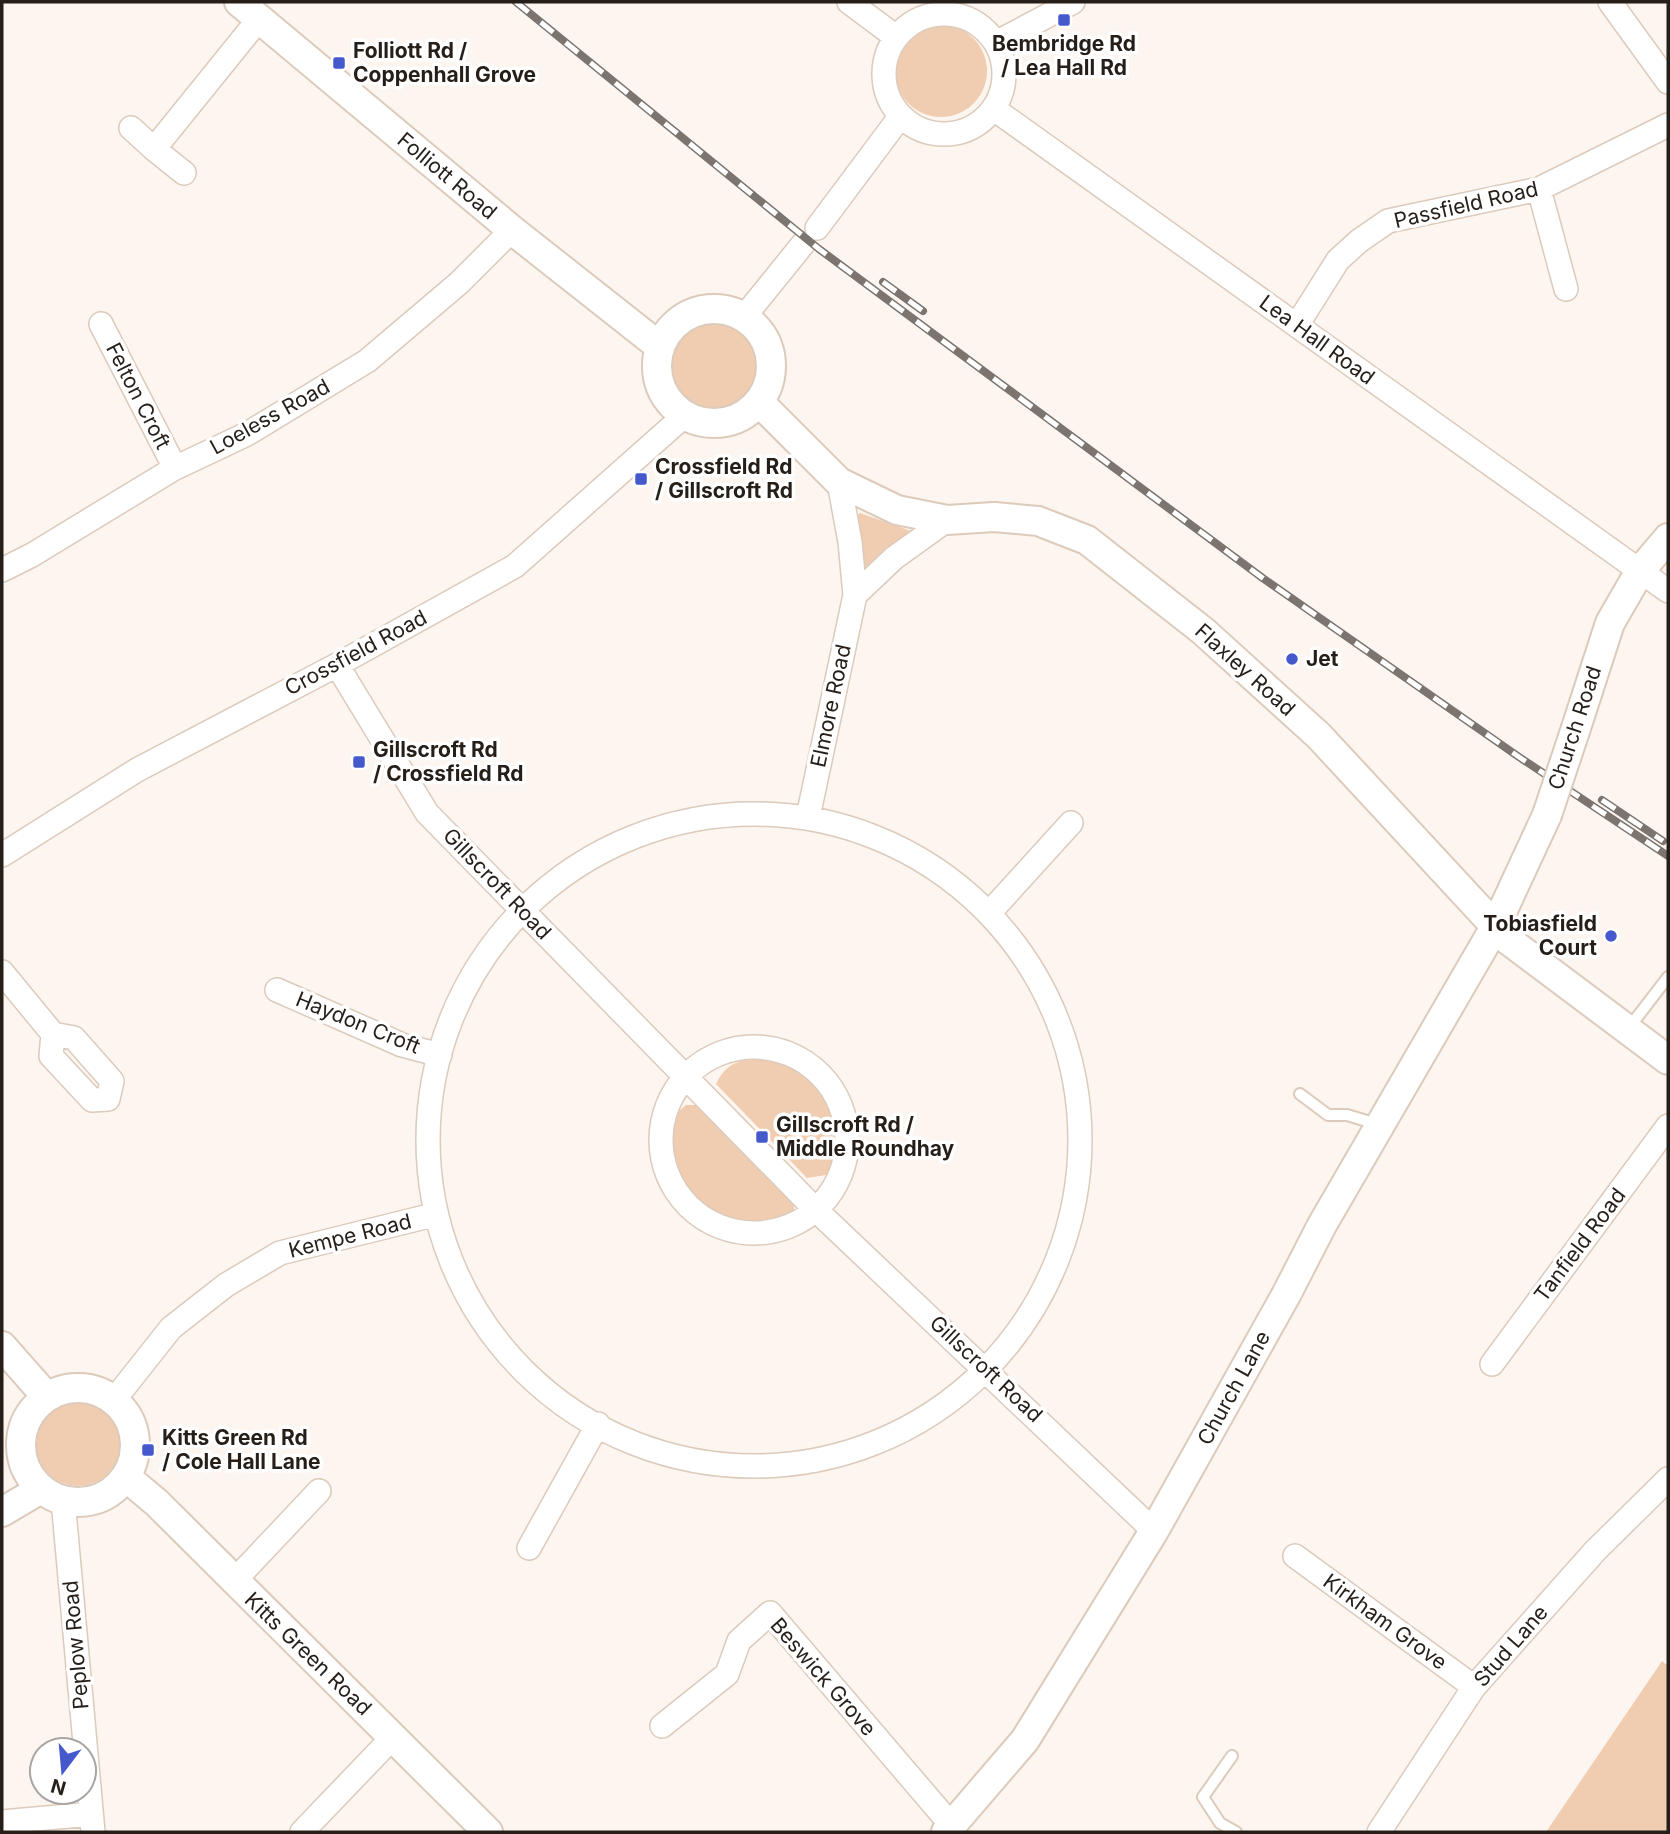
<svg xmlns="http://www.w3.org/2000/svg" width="1670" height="1834" font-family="Inter,sans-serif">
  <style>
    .green { fill: #f0cdb1 }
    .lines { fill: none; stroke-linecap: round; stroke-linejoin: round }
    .service-casing { stroke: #dccabb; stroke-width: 14 }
    .minor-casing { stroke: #dccabb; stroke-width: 26 }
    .tertiary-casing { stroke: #dccabb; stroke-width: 32 }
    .service { stroke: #fff; stroke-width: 10 }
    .minor { stroke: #fff; stroke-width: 23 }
    .tertiary { stroke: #fff; stroke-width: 28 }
    .rail-casing { stroke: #7c756f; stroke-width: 8 }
    .rail { stroke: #fff; stroke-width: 5; stroke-dasharray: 16; stroke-linecap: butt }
    .tertiary-bridge-casing { stroke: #dccabb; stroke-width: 32; stroke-linecap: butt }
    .tertiary-bridge { stroke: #fff; stroke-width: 28 }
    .poi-dot { fill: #4559cd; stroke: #fff; stroke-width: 2.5 }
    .labels { text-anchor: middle; stroke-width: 7; stroke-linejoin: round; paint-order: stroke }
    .poi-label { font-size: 21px; font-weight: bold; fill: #251e19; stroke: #fff; text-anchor: start }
    .street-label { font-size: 21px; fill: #251e19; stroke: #fff }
  </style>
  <rect width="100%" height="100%" fill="#fdf5ef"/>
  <!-- green -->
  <path class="green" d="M895 71a46 46 0 1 1 92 0a46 46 0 1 1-92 0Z
    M668 367a45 45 0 1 1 90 0a45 45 0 1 1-90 0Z
    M860 513 911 531 878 564 865 568 857 550 855 517Z
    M766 1057C826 1078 840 1103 835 1166L826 1175 807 1178 716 1084C728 1060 742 1060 766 1057Z
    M686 1105H700L793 1195 794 1209C786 1217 774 1227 762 1228 745 1229 699 1212 688 1199 664 1173 655 1128 686 1105Z
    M36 1444a42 42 0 1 1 84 0a42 42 0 1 1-84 0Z
    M1662 1661 1668 1666V1832H1546Z"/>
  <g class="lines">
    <!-- service casing -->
    <g class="service-casing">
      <path id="service" d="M1628 1029 1668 977
        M1300 1094 1328 1115H1347L1380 1125
        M1232 1756 1203 1797 1220 1823 1236 1832"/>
    </g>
    <!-- minor casing -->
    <g class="minor-casing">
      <path id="minor" d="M849 2 896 37
        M1610 2 1668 82
        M884 74a60 60 0 1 1 120 0a60 60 0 1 1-120 0Z
        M996 43 1073 2
        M994 109 1668 591
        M131 128 154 149 259 19
        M154 149 184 173
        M1539 189 1566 289
        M817 228 900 117
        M744 317 803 244
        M101 324 175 468
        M1297 325 1338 260 1359 241 1388 221 1539 189 1668 125
        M2 570 32 555 175 468 247 434 367 361 459 283 512 230
        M855 595 894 558 947 520
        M337 665 427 813 815 1209 1154 1531
        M428 1140a326 326 0 1 1 652 0a326 326 0 1 1-652 0Z
        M808 817 855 595 850 542 839 482
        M2 855 137 770 337 665 515 566 684 416
        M991 911 1071 823
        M2 972 53 1034 74 1038 112 1081 108 1099 92 1100 51 1056 53 1034
        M277 990 402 1045 440 1055
        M661 1140a93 93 0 1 1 186 0a93 93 0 1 1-186 0Z
        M1492 1364 1668 1126
        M114 1400 171 1328 226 1285 280 1253 433 1215
        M63 1500 93 1832
        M529 1548 598 1424
        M1295 1556 1474 1687
        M234 1581 319 1491
        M662 1726 727 1674 739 1641 770 1613 953 1827
        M2 1822 91 1814
        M302 1832 393 1737
        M1379 1832 1474 1687 1595 1551 1668 1479"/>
    </g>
    <!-- tertiary casing -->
    <g class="tertiary-casing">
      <path id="tertiary" d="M239 2 512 230 659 346
        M657 366a57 57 0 1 1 114 0a57 57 0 1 1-114 0Z
        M759 402 839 482 897 510 947 520 994 517 1038 521 1087 540 1203 631 1319 736 1508 940 1668 1060
        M1576 728 1610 623 1640 571 1668 538
        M2 1346 47 1397
        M21 1445a57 57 0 1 1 114 0a57 57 0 1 1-114 0Z
        M126 1477 157 1503 488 1832
        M2 1512 41 1489
        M946 1832 1025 1740 1154 1531 1286 1295 1322 1225 1495 927 1547 815"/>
    </g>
    <!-- service -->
    <use href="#service" class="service"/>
    <!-- minor -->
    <use href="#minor" class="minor"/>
    <!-- tertiary -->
    <use href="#tertiary" class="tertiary"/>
    <!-- rail casing -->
    <g class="rail-casing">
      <path id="rail" d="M516 2 819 249 1264 579 1519 757 1668 856
        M883 282 923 311
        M1602 800 1663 841"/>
    </g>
    <!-- rail -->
    <use href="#rail" class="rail"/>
    <!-- tertiary-bridge casing -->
    <g class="tertiary-bridge-casing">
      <path id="tertiary-bridge" d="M1547 815 1576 728"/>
    </g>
    <!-- tertiary-bridge -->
    <use href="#tertiary-bridge" class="tertiary-bridge"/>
  </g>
  <!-- markers -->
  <g class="poi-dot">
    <rect x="1057" y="13" width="14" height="14" rx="3.5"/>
    <rect x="332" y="56" width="14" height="14" rx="3.5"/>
    <rect x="634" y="472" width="14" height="14" rx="3.5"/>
    <circle cx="1292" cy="659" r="7"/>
    <rect x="352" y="755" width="14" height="14" rx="3.5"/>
    <circle cx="1611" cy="936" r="7"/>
    <rect x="755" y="1130" width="14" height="14" rx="3.5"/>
    <rect x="141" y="1443" width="14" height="14" rx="3.5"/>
  </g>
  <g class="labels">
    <!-- poi labels -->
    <g class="poi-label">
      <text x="1064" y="51" text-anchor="middle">Bembridge Rd<tspan x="1064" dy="24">/ Lea Hall Rd</tspan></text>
      <text x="353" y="58">Folliott Rd /<tspan x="353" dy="24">Coppenhall Grove</tspan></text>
      <text x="655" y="474">Crossfield Rd<tspan x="655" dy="24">/ Gillscroft Rd</tspan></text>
      <text x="1306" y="666">Jet</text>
      <text x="373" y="757">Gillscroft Rd<tspan x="373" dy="24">/ Crossfield Rd</tspan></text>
      <text x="1597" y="931" text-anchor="end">Tobiasfield<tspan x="1597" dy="24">Court</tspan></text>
      <text x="776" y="1132">Gillscroft Rd /<tspan x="776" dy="24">Middle Roundhay</tspan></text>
      <text x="162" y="1445">Kitts Green Rd<tspan x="162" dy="24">/ Cole Hall Lane</tspan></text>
    </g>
    <!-- street labels -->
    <g class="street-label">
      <text transform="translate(447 176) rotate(40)" y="7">Folliott Road</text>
      <text transform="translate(1466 205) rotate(-13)" y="7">Passfield Road</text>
      <text transform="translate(1317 340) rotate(36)" y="7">Lea Hall Road</text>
      <text transform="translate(138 396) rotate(63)" y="7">Felton Croft</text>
      <text transform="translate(270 417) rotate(-29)" y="7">Loeless Road</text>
      <text transform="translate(356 653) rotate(-28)" y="7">Crossfield Road</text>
      <text transform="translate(1245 670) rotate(42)" y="7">Flaxley Road</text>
      <text transform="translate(831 706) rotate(-78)" y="7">Elmore Road</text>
      <text transform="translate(1575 728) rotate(-72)" y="7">Church Road</text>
      <text transform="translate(497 884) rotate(46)" y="7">Gillscroft Road</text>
      <text transform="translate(358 1023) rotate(22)" y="7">Haydon Croft</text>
      <text transform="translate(350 1236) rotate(-14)" y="7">Kempe Road</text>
      <text transform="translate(1580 1245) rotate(-53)" y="7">Tanfield Road</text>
      <text transform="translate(986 1369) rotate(43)" y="7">Gillscroft Road</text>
      <text transform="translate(1234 1388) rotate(-61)" y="7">Church Lane</text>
      <text transform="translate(1385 1622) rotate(36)" y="7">Kirkham Grove</text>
      <text transform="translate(76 1645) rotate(-95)" y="7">Peplow Road</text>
      <text transform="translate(1511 1646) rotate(-49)" y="7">Stud Lane</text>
      <text transform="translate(308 1654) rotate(44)" y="7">Kitts Green Road</text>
      <text transform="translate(823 1677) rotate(49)" y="7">Beswick Grove</text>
    </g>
  </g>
  <!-- border -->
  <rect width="1670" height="1834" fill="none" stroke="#251e19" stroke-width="7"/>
  <!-- north arrow -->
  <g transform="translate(63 1771) rotate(196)"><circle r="33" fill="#ffffff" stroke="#a8a5a3" stroke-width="2"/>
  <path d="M0-5L12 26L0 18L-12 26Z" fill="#4559cd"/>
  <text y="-10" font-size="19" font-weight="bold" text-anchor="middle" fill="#251e19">N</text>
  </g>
</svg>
